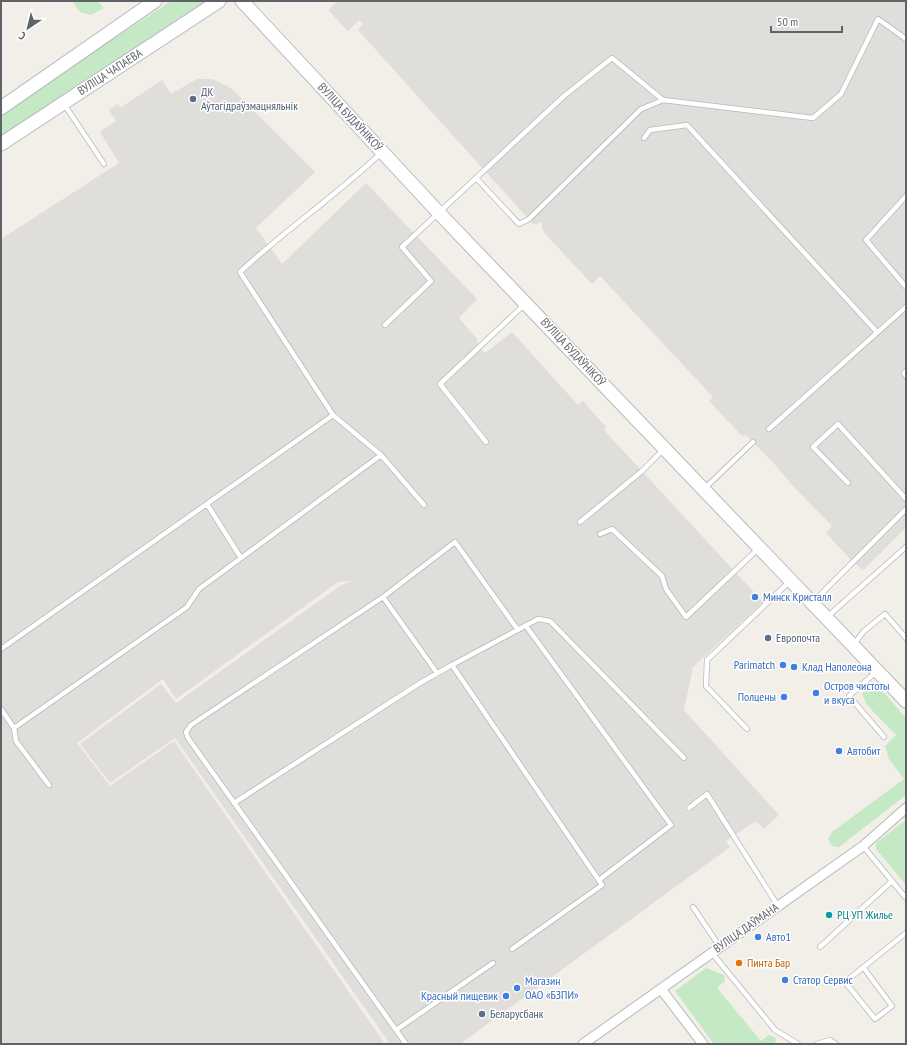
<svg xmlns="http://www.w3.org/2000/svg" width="907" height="1045" font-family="'PT Sans Narrow',sans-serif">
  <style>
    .industrial { fill: #e0deda }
    .grass { fill: #c5e8c5 }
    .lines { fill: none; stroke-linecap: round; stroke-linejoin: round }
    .lane-casing { stroke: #b5b8bc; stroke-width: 6 }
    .street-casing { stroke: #b5b8bc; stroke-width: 11 }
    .secondary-casing { stroke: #b6babf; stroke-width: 15 }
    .lane { stroke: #fff; stroke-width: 4.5 }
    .street { stroke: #fff; stroke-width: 9 }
    .secondary { stroke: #fff; stroke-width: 13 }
    .service-dot { fill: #5c6f8a; stroke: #fff; stroke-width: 1.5 }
    .shop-dot { fill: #3f7fe0; stroke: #fff; stroke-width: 1.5 }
    .culture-dot { fill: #0f9aa8; stroke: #fff; stroke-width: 1.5 }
    .food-dot { fill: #e8710a; stroke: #fff; stroke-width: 1.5 }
    .labels { text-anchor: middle; stroke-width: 3; stroke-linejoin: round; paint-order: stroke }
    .street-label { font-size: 12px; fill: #5f6368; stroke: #fff }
    .service-label { font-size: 12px; fill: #4e5e75; stroke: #fff; text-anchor: start }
    .shop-label { font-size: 12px; fill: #366cbe; stroke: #fff; text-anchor: start }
    .culture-label { font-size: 12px; fill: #0d838f; stroke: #fff; text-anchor: start }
    .food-label { font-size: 12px; fill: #c56008; stroke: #fff; text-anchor: start }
  </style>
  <rect width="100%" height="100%" fill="#f1efe8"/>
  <!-- industrial -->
  <path class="industrial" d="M337 1H906V528L863 570 853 562 826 533 832 526 792 485 778 468 746 435 742 436 709 401 713 397 600 276 592 284 548 237 542 229V222L534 225 484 170 358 30 363 24 359 20 348 31 328 10Z
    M197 79H213L231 88 315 172 256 228 282 264 366 183 477 299 459 318 477 339 479 348 485 353 512 332 578 405 583 401 606 427 604 430 763 602 693 667 684 710 779 815 764 829 756 821 726 841 730 847 460 1044H390L175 738 110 783 80 744 161 684 176 703 340 586 351 581 338 582 176 699 163 679 77 743 110 786 174 741 385 1044H1V239L119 163 100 132 116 121 109 110 118 104 120 108 162 80 171 94Z"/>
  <!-- grass -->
  <path class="grass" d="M72 1H97L104 8 91 15 80 12Z
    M171 1H203V5L1 136V113Z
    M871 684 877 685 906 718V795L839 847 832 846 828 839 832 832 904 779 889 759 885 746 896 735 867 705 862 694Z
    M906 820V885L876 849V843Z
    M706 968 724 975 725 981 717 988 761 1041 769 1035 776 1038V1041L773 1044H714L675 991Z"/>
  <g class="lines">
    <!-- lane casing -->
    <g class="lane-casing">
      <path id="lane" d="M663 100 813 118 841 94 878 19 906 39
        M64 104 104 164
        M644 138 650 130 687 125 877 332
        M381 153C337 195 285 230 240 272L333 415 381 455 424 505
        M906 196 866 240 906 287
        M385 325 431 281 402 247 564 96 612 58 663 100 641 109 529 219 519 224 476 178
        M906 371 904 373 906 376
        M769 429 906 307
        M486 442 440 384 525 304
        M848 483 813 447 838 424 906 499
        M705 488 753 442
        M207 504 241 558
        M580 522 642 471 663 450
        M600 534 612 529 662 576 666 589 686 617 758 549
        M383 597 437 673
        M813 602 906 509
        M827 617 906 547
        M526 626 671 825 599 880
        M854 644 864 631 885 614 906 638
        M1 649 333 415
        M452 665 538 619 550 621 684 758
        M876 672 849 696 884 737
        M1 709 14 728 16 741 49 785
        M14 728 187 607 199 589 381 455
        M747 729 706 686 707 660 789 582
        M234 803 420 683 452 665 602 885 512 949
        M689 808 707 794 778 906
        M863 846 906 898
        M693 907 720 947
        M820 947 892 881
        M712 953 775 1030 798 1044
        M863 967 892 1006 875 1019 845 982 901 937 906 933
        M396 1030 493 963
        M406 1044 188 738 186 732 191 725 383 597 455 542 518 630
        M817 1044 830 1040 836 1044"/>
    </g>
    <!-- street casing -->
    <g class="street-casing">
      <path id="street" d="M661 989 703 1044
        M583 1044 863 846 906 808"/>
    </g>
    <!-- secondary casing -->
    <g class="secondary-casing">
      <path id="secondary" d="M242 1 439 213 906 701
        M1 108 155 1
        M1 144 219 1"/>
    </g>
    <!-- lane -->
    <use href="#lane" class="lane"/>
    <!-- street -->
    <use href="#street" class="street"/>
    <!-- secondary -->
    <use href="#secondary" class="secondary"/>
  </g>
  <!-- markers -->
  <g class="service-dot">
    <circle cx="193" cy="99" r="4"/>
    <circle cx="768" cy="638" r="4"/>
    <circle cx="482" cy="1014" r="4"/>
  </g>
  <g class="shop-dot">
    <circle cx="755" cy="597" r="4"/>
    <circle cx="783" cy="665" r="4"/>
    <circle cx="794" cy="667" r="4"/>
    <circle cx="816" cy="693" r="4"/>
    <circle cx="784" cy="697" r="4"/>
    <circle cx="839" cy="751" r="4"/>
    <circle cx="758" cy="937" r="4"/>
    <circle cx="785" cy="980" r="4"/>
    <circle cx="517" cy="988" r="4"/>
    <circle cx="506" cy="996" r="4"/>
  </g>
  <circle class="culture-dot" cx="829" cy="915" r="4"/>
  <circle class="food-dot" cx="739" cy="963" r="4"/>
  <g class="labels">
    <!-- street labels -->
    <g class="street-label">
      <text transform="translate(110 72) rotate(-33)" y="4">ВУЛІЦА ЧАПАЕВА</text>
      <text transform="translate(350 117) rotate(47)" y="4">ВУЛІЦА БУДАЎНІКОЎ</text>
      <text transform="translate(573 352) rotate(47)" y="4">ВУЛІЦА БУДАЎНІКОЎ</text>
      <text transform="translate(746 928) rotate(-35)" y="4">ВУЛІЦА ДАЎМАНА</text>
    </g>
    <!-- service labels -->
    <g class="service-label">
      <text x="201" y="96">ДК<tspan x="201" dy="14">Аўтагідраўзмацняльнік</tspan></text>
      <text x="776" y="642">Европочта</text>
      <text x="490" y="1018">Беларусбанк</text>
    </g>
    <!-- shop labels -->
    <g class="shop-label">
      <text x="763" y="601">Минск Кристалл</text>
      <text x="775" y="669" text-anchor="end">Parimatch</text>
      <text x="802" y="671">Клад Наполеона</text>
      <text x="824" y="690">Остров чистоты<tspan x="824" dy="14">и вкуса</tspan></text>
      <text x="776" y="701" text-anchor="end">Полцены</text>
      <text x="847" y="755">Автобит</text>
      <text x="766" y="941">Авто1</text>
      <text x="793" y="984">Статор Сервис</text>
      <text x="525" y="985">Магазин<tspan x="525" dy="14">ОАО «БЗПИ»</tspan></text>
      <text x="498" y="1000" text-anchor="end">Красный пищевик</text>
    </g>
    <!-- culture labels -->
    <g class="culture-label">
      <text x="837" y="919">РЦ УП Жилье</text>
    </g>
    <!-- food labels -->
    <g class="food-label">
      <text x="747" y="967">Пинта Бар</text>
    </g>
  </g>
  <!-- border -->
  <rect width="907" height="1045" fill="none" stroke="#5f6368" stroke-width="4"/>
  <!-- north arrow -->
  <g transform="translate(28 28) rotate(215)" stroke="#ffffff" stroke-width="3" paint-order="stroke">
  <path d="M0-3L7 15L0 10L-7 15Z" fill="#5f6368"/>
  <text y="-6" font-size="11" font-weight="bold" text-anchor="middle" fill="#5f6368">С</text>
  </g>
  <!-- scale -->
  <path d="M771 26v6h71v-6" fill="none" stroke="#5f6368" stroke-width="2"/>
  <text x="777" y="26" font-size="12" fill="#5f6368" stroke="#ffffff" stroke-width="3" paint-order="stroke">50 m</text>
</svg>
